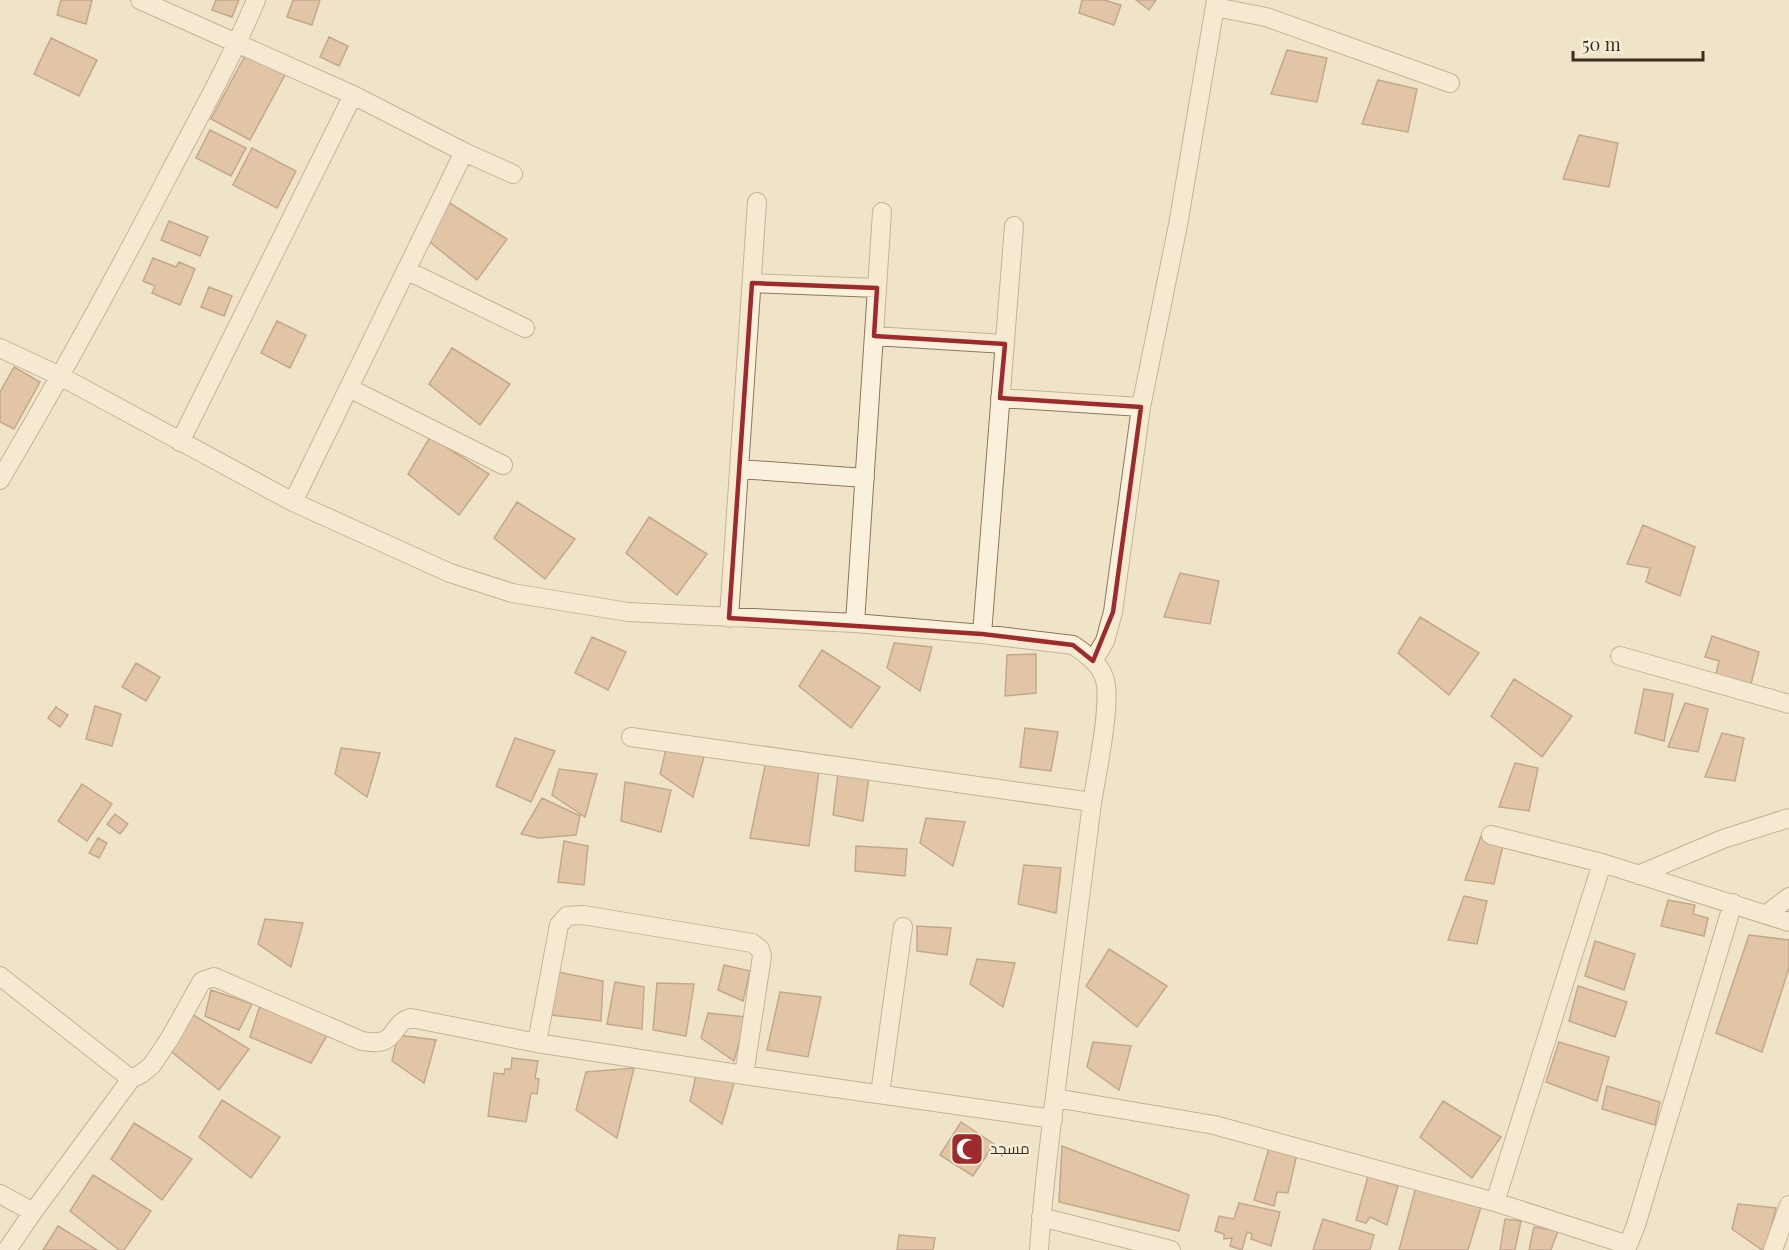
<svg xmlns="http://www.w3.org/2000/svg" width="1789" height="1250" font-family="'Playfair Display',Cairo,serif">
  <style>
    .building { fill: #cf9f7d; stroke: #8d5f41; stroke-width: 1.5 }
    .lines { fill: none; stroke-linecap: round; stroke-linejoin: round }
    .street-casing { stroke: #8d765c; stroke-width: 20 }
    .street { stroke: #faf1dc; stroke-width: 18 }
    .marked { fill: none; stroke: #9e2a2b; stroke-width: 4.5; stroke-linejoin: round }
    .labels { text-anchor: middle; stroke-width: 4.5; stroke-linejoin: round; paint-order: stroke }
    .poi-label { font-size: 15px; fill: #3d2e20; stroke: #f7eed8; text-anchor: start }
  </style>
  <rect width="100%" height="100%" fill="#f0e4c8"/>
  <!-- building -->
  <path class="building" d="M61 0H92L86 24 57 15Z
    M216 0H239L232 17 212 10Z
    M293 0H320L312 25 287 17Z
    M1082 0H1104L1121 5 1114 25 1079 13Z
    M1136 0H1156L1149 10Z
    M329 37 348 46 339 66 320 57Z
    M51 38 97 60 79 96 34 74Z
    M1287 50 1327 58 1317 102 1271 94Z
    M247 52 286 73 250 140 211 119Z
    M1378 80 1417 89 1408 132 1362 124Z
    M210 130 246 148 231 176 196 158Z
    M1579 135 1618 143 1609 187 1563 179Z
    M252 148 296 171 277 208 233 185Z
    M448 202 507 239 477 280 426 239Z
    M169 221 208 237 200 256 161 240Z
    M153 258 176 267 179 262 195 269 180 305 152 293 155 286 143 281Z
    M209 287 232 296 224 316 201 307Z
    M277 321 306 335 290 368 261 353Z
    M452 348 510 384 480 425 429 384Z
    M14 367 40 382 14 429 0 422V392Z
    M430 437 489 474 459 515 408 474Z
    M517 502 575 539 545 579 494 538Z
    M649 517 707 554 677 595 626 553Z
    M1643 525 1695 547 1680 596 1646 582 1650 568 1627 564Z
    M1180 573 1219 581 1210 624 1164 617Z
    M1420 617 1479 653 1449 695 1398 653Z
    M1712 636 1759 652 1751 684 1716 674 1719 661 1705 657Z
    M592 637 626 652 608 690 575 673Z
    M894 643 932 647 920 691 887 668Z
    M822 650 880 687 851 728 799 686Z
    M1036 654V693L1005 696 1007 655Z
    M136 663 160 677 146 701 122 687Z
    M1514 679 1572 716 1542 757 1491 716Z
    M1644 689 1673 694 1664 741 1635 733Z
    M1685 703 1708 709 1698 752 1668 747Z
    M95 706 121 714 112 746 86 739Z
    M56 707 68 715 60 727 48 718Z
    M1025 728 1058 732 1051 771 1020 767Z
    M1722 733 1744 738 1735 781 1705 777Z
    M515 738 555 751 531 802 496 786Z
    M341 748 380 753 367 797 335 774Z
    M666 749 705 753 693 797 660 774Z
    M766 761 819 771 809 846 750 838Z
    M1515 763 1538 768 1529 811 1499 807Z
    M559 769 597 774 585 817 552 795Z
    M838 773 869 777 863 821 833 815Z
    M625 782 671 790 661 832 621 821Z
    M82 784 112 804 87 841 58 821Z
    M542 798 580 816 576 835 538 838 521 834Z
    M115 814 128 824 120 834 107 824Z
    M926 818 965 822 953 866 920 843Z
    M1481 836 1504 841 1494 884 1465 880Z
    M98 838 107 843 99 858 89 853Z
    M564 841 588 846 584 885 558 882Z
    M856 846 907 849 905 876 855 871Z
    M1024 865 1061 868 1056 913 1018 904Z
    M1464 896 1487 901 1477 944 1448 940Z
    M1668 900 1695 905 1693 914 1708 918 1704 936 1661 926Z
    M265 919 303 923 291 967 258 944Z
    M917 926 951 928 947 955 917 951Z
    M1749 935 1789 940V968L1762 1052 1716 1033Z
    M1595 941 1635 954 1624 990 1585 976Z
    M1109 949 1167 986 1137 1027 1086 986Z
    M977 959 1015 963 1003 1007 970 984Z
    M724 965 750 971 743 1001 718 990Z
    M558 972 603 981 601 1021 551 1015Z
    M615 982 644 987 642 1029 607 1024Z
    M657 983 694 984 686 1036 653 1030Z
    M1578 986 1627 1002 1615 1037 1569 1021Z
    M211 990 252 1004 239 1030 205 1016Z
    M780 992 821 997 808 1057 767 1050Z
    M261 1002 328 1034 311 1063 250 1037Z
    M190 1013 249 1049 219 1090 168 1049Z
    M708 1013 746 1017 734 1061 701 1038Z
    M398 1035 436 1040 424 1083 392 1061Z
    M1093 1042 1131 1046 1119 1090 1087 1067Z
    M1559 1042 1609 1057 1597 1101 1546 1082Z
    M512 1058 538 1061 535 1078 539 1079 537 1094 531 1093 526 1122 488 1116 494 1073 504 1074 505 1069H511Z
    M634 1068 617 1138 576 1110 586 1072Z
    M696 1076 735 1080 722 1124 690 1101Z
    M1607 1086 1660 1102 1655 1125 1602 1109Z
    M222 1100 280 1137 251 1178 199 1137Z
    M1443 1101 1501 1137 1472 1178 1420 1137Z
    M961 1122 994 1144 973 1176 940 1155Z
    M134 1123 192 1159 162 1200 111 1159Z
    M1062 1146 1189 1195 1179 1231 1059 1202Z
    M1269 1148 1297 1154 1288 1193 1277 1192 1274 1206 1254 1200Z
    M93 1175 151 1211 124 1250H119L70 1211Z
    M1368 1176 1398 1186 1387 1225 1370 1217 1366 1223 1356 1220Z
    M1416 1187 1481 1207 1468 1250H1399Z
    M1239 1203 1280 1212 1271 1246 1251 1239 1252 1234 1247 1232 1242 1250 1230 1246 1232 1238 1224 1239V1234L1215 1231 1219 1216 1234 1219Z
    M1738 1204 1776 1208 1765 1250H1762L1732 1229Z
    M1323 1219 1374 1235 1370 1250H1313Z
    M1505 1219 1521 1221 1515 1250H1500Z
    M58 1226 97 1250H43Z
    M1534 1227 1558 1231 1551 1250H1529Z
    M899 1235 935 1238 933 1250H897Z"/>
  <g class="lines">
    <!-- street casing -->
    <g class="street-casing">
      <path id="street" d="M140 0 353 95 464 152 513 174
        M1215 7 1266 17 1450 83
        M406 270 525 328
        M752 283 877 288
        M874 336 1005 344
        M0 348 60 376 293 502 450 573 512 593 628 612 855 623 982 634 1073 645C1085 653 1099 663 1104 677 1113 698 1096 777 1092 803 1082 877 1074 950 1064 1024 1055 1099 1044 1174 1039 1250
        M349 388 503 465
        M1000 398 1141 407
        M180 442 353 95
        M739 469 865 478
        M0 480C59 380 115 278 169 174 199 117 231 60 256 0
        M293 502 464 152
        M729 618 757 202
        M855 623 882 212
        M982 634 1014 226
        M1620 656 1789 704
        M1093 661 1105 641 1113 612 1141 407 1178 225 1216 0
        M631 737 1092 802
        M1491 835 1602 863 1789 922
        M1638 875 1723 839 1789 818
        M1767 914 1789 897
        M0 976 131 1079
        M537 1043 559 925 567 916 583 915 752 943 760 949 762 956 744 1075
        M880 1094 903 927
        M1055 1098 1214 1125 1495 1202 1628 1245 1636 1225 1733 903
        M0 1194 33 1212
        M1495 1202 1602 863
        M1041 1217 1171 1250
        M7 1250 33 1212 131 1079 141 1074 152 1065 170 1038 202 981 214 977 362 1041C400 1048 388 1024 411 1018L537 1043 744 1075 1053 1119
        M1773 1250 1789 1205"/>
    </g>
    <!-- street -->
    <use href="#street" class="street"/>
  </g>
  <!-- marked area -->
  <path d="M0 0H1789V1250H0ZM752 283 877 288 874 336 1005 344 1000 398 1141 407 1113 612 1093 661 1073 645 982 634 729 618Z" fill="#f0e4c8" fill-opacity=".55" fill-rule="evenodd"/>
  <path class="marked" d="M752 283 877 288 874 336 1005 344 1000 398 1141 407 1113 612 1093 661 1073 645 982 634 729 618Z"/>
  <!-- icons -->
  <defs>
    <g id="mosque-square" transform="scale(1.725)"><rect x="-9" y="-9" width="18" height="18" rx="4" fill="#9e2a2b" stroke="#f7eed8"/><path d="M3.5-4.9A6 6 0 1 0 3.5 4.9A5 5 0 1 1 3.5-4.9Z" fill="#fff"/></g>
  </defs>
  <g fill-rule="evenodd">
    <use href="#mosque-square" x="967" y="1149"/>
  </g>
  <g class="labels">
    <!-- poi labels -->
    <g class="poi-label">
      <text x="990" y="1154">مسجد</text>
    </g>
  </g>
  <!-- scale -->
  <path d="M1573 51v9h130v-9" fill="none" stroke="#3d2e20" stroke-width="3"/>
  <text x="1582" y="51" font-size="18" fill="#3d2e20" stroke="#f7eed8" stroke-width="4.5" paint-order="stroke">50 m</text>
</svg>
